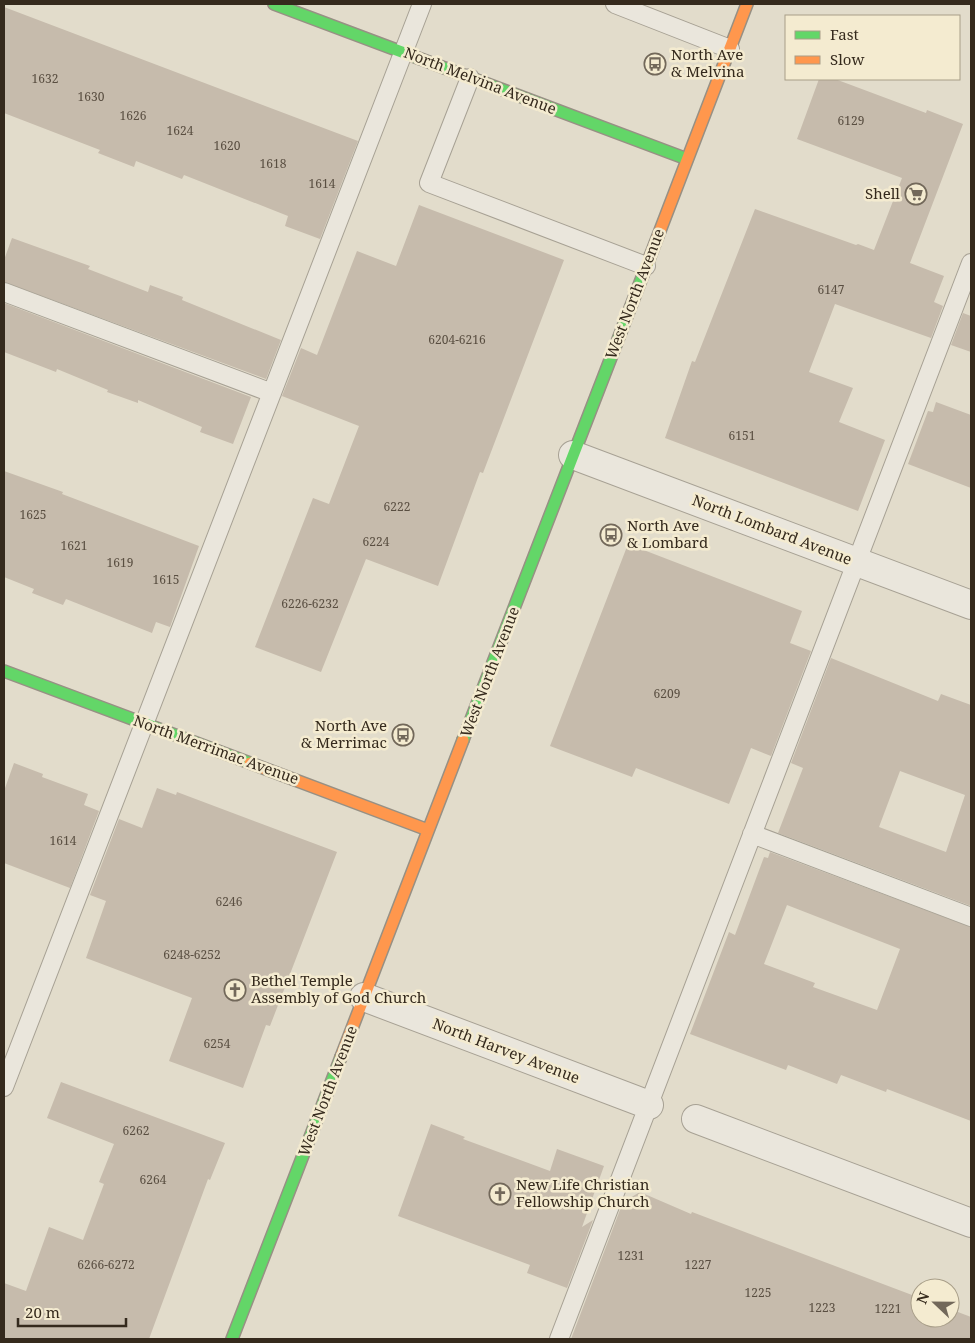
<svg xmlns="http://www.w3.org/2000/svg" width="975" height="1343" font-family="'Noto Serif',serif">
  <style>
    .building { fill: #c6bbac; fill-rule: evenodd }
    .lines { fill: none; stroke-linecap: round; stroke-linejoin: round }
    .lane-casing { stroke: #a7a194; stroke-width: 20 }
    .street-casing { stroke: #a7a194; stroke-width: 30 }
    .fast-casing { stroke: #979084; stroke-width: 14 }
    .slow-casing { stroke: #979084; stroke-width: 14 }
    .lane { stroke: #eae6dc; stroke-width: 18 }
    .street { stroke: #eae6dc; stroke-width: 28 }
    .fast { stroke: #63d668; stroke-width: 11 }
    .slow { stroke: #ff974d; stroke-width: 11 }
    .labels { text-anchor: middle; stroke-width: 5; stroke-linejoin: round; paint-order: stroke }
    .number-label { font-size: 12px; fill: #594e41 }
    .poi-label { font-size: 15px; fill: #352a1d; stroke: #f4ebd0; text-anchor: start }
    .street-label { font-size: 15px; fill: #352a1d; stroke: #f4ebd0 }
  </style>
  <rect width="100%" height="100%" fill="#e2dccb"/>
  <!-- building -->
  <path class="building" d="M4 7 358 141 320 239 285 226 288 216 184 175 182 179 136 161 134 167 98 153 100 150 4 113Z
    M819 79H835L926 113 927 110 963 124 910 263 944 276 934 302 943 306 931 338 835 304 809 372 853 388 839 422 885 440 858 511 665 438 692 361 695 362 755 209 856 245 858 244 874 250 902 178 797 139Z
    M419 205 564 260 483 473 480 472 438 586 366 559 321 672 255 647 313 498 329 504 359 426 282 396 301 348 317 355 357 251 396 266Z
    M12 238 90 266 88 269 148 292 150 285 183 297 182 300 281 340 266 379 4 282V260Z
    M4 303 251 397 233 444 200 432 202 427 138 400V403L107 392 108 390 57 369 56 372 4 352Z
    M963 313 971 316V352L951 345Z
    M936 402 971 415V488L908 464 928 411 933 412Z
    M4 471 63 492 62 494 199 546 170 627 156 622 152 633 66 599 63 605 32 593 34 589 4 577Z
    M628 544 802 611 790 643 811 651 771 756 751 748 729 804 636 768 632 777 550 746Z
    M831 658 938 701 941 694 971 705V906L778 833 803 768 791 763ZM900 771 965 795 946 852 879 827Z
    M14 763 43 774 42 777 88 794 84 805 99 811 70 888 4 863V791Z
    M157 788 176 795 177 792 337 852 270 1026 266 1025 243 1088 169 1061 192 998 86 958 106 901 90 895 119 819 142 828Z
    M770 852 971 927V1121L887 1089 886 1092 841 1075 837 1084 788 1065 786 1070 690 1034 729 932 735 935 764 857 768 858ZM787 905 900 949 877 1010 813 987 815 983 764 964Z
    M61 1082 225 1143 210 1180 208 1179 149 1339H4V1283L26 1291 49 1227 83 1240 104 1184 99 1182 114 1144 47 1118Z
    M431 1124 465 1137 463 1139 550 1171 557 1149 604 1166 582 1227 593 1220 567 1288 527 1273 530 1265 398 1216Z
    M640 1192 691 1214 692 1212 920 1298V1318H950V1309L971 1317V1339H571L623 1202Z"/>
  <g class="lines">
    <!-- lane casing -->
    <g class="lane-casing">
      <path id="lane" d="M615 4 730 49
        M470 78 429 183 646 266
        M4 292 272 393
        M752 834 971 917
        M4 1087 422 4
        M559 1339 971 263"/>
    </g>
    <!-- street casing -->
    <g class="street-casing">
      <path id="street" d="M573 455 971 605
        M364 997 649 1105
        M696 1119 971 1223"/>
    </g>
    <!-- fast casing -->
    <g class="fast-casing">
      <path id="fast" d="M274 4 687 159
        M4 671 250 763
        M463 740 648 262
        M232 1339 341 1057"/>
    </g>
    <!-- slow casing -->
    <g class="slow-casing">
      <path id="slow" d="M648 262 747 4
        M250 763 428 830
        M341 1057 463 740"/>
    </g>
    <!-- lane -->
    <use href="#lane" class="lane"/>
    <!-- street -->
    <use href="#street" class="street"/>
    <!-- fast -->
    <use href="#fast" class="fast"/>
    <!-- slow -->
    <use href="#slow" class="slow"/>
  </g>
  <!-- icons -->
  <defs>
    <g id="bus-ring" transform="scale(1.125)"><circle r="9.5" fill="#f4ebd0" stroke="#72685a" stroke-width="1.5"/><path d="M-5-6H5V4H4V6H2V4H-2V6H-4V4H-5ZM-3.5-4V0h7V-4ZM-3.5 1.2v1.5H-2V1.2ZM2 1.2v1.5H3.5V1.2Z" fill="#72685a"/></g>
    <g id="supermarket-ring" transform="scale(1.125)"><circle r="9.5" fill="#f4ebd0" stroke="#72685a" stroke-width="1.5"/><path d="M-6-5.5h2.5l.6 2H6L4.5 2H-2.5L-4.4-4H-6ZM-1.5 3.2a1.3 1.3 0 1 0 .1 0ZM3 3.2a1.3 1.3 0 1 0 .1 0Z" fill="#72685a"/></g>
    <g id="church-ring" transform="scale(1.125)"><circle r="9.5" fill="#f4ebd0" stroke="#72685a" stroke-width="1.5"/><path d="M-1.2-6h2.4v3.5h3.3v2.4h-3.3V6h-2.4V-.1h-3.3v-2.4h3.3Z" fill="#72685a"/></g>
  </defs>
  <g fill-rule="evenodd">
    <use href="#bus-ring" x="655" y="64"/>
    <use href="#supermarket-ring" x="916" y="194"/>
    <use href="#bus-ring" x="611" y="535"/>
    <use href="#bus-ring" x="403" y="735"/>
    <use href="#church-ring" x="235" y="990"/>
    <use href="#church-ring" x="500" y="1194"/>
  </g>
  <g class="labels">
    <!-- number labels -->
    <g class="number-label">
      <text x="45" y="83">1632</text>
      <text x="91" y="101">1630</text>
      <text x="133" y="120">1626</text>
      <text x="851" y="125">6129</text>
      <text x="180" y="135">1624</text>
      <text x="227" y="150">1620</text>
      <text x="273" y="168">1618</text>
      <text x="322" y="188">1614</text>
      <text x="831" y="294">6147</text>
      <text x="457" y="344">6204-6216</text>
      <text x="742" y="440">6151</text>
      <text x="397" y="511">6222</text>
      <text x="33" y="519">1625</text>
      <text x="376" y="546">6224</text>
      <text x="74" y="550">1621</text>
      <text x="120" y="567">1619</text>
      <text x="166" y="584">1615</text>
      <text x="310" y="608">6226-6232</text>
      <text x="667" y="698">6209</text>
      <text x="63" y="845">1614</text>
      <text x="229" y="906">6246</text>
      <text x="192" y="959">6248-6252</text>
      <text x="217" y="1048">6254</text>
      <text x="136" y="1135">6262</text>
      <text x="153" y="1184">6264</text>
      <text x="631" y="1260">1231</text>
      <text x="106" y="1269">6266-6272</text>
      <text x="698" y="1269">1227</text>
      <text x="758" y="1297">1225</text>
      <text x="822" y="1312">1223</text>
      <text x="888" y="1313">1221</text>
    </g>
    <!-- poi labels -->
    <g class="poi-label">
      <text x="671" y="60">North Ave<tspan x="671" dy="17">&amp; Melvina</tspan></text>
      <text x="900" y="199" text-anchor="end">Shell</text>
      <text x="627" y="531">North Ave<tspan x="627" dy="17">&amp; Lombard</tspan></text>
      <text x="387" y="731" text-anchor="end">North Ave<tspan x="387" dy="17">&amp; Merrimac</tspan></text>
      <text x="251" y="986">Bethel Temple<tspan x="251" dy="17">Assembly of God Church</tspan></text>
      <text x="516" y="1190">New Life Christian<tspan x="516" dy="17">Fellowship Church</tspan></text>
    </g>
    <!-- street labels -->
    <g class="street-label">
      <text transform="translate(480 81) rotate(21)" y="5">North Melvina Avenue</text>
      <text transform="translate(635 294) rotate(-69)" y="5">West North Avenue</text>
      <text transform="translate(772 530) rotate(21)" y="5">North Lombard Avenue</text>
      <text transform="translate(490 672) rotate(-69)" y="5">West North Avenue</text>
      <text transform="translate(216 750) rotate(20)" y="5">North Merrimac Avenue</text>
      <text transform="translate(506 1051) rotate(21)" y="5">North Harvey Avenue</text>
      <text transform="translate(328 1091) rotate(-69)" y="5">West North Avenue</text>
    </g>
  </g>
  <!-- border -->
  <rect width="975" height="1343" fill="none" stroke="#352a1d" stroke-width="10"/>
  <!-- legend -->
  <rect x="785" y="15" width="175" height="65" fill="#f4ebd0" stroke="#a89e88"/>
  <rect x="795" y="31" width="25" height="8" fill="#63d668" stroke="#a89e88"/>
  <text x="830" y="40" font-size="15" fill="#352a1d">Fast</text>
  <rect x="795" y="56" width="25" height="8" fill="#ff974d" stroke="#a89e88"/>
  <text x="830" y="65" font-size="15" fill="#352a1d">Slow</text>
  <!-- north arrow -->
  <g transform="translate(935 1303) rotate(292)"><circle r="24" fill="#f4ebd0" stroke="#a89e88"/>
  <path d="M0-4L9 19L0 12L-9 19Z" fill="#72685a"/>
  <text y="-8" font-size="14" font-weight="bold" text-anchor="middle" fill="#352a1d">N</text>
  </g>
  <!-- scale -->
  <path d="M18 1318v8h108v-8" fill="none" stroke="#352a1d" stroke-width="2.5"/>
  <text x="25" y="1318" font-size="15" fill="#352a1d" stroke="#f4ebd0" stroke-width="4" paint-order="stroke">20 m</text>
</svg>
